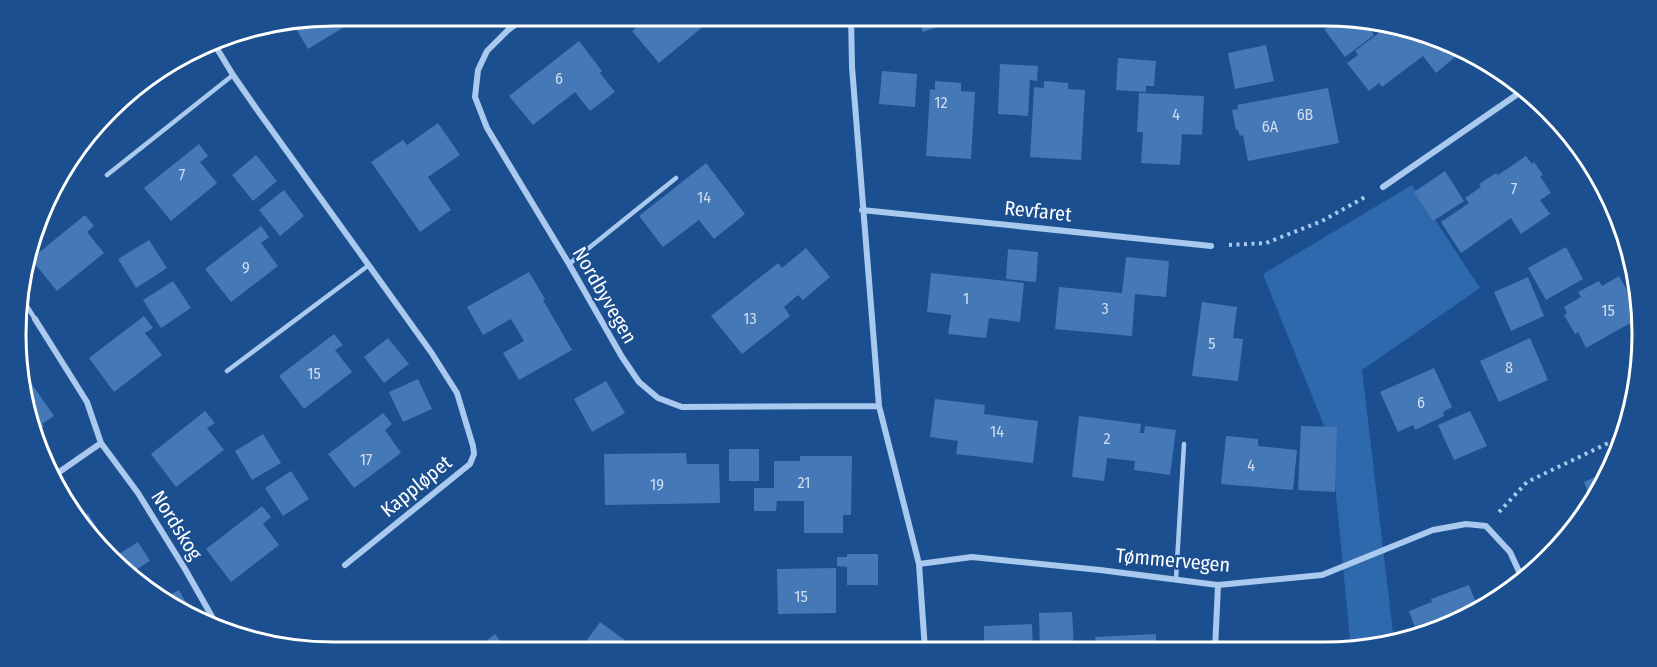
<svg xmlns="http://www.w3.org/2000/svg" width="1657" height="667" font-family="'Fira Sans Condensed',sans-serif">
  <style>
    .green { fill: #2e69ad }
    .building { fill: #4478b7 }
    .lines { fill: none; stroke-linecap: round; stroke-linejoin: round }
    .path { stroke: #a9c9ee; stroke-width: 4; stroke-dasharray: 3 4.5; stroke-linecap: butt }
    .service { stroke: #a9c9ee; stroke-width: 4.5 }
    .minor { stroke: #a9c9ee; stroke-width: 6 }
    .labels { text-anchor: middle; stroke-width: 4.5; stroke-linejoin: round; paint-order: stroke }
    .number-label { font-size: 16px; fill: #d0dded }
    .street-label { font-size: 20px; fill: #fff; stroke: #1b4f8f }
    .rim { fill: none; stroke: #fff; stroke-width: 3 }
  </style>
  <rect width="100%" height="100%" fill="#1b4f8f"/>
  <!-- green -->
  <path class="green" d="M1412 185 1480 288 1362 370 1394 641 1365 649H1351L1331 443 1263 274Z"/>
  <!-- building -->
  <path class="building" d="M334 15H340L346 26 308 49 292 22Z
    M651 15H717L659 63 632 31Z
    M917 15H969L923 32Z
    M1193 15H1207L1196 21Z
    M1340 18 1365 22 1374 35 1345 57 1324 29Z
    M1388 26 1426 32 1461 52 1436 73 1423 56 1382 87 1379 83 1369 91 1347 63 1358 55 1355 51Z
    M579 41 602 71 600 73 615 92 590 111 575 92 533 125 509 96Z
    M1266 45 1274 81 1235 89 1228 53Z
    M1118 58 1156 61 1154 86H1146V92L1116 90Z
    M1000 64 1038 66 1037 81 1030 80 1028 116 998 114Z
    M882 71 917 74 915 107 879 104Z
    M935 81 961 83V91L975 92 971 159 926 156 930 89 935 90Z
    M1044 81 1068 83V89L1085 90 1081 160 1030 157 1034 87 1044 88Z
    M1328 88 1339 143 1248 161 1243 135 1240 136 1238 130H1236L1232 110 1238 109 1237 105Z
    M1139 93 1204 96 1202 135 1182 134 1180 165 1141 163 1143 132H1137Z
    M438 123 460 155 428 177 451 210 420 232 371 162 403 140 407 145Z
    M199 144 208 156 200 162 217 183 171 221 144 188Z
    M256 155 277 181 253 201 232 175Z
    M1526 156 1532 164 1534 162 1543 175 1540 176 1551 193 1540 200 1550 214 1521 234 1511 218 1461 253 1441 222 1469 203 1465 198 1481 187 1479 184 1496 173 1498 175Z
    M706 163 745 214 714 239 699 220 663 247 639 216Z
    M1445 171 1464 201 1433 221 1414 192Z
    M284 190 304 216 280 236 259 210Z
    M85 215 94 226 87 232 104 253 57 291 31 259Z
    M261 226 269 237 261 243 278 266 231 302 205 269Z
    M149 240 167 268 136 288 118 259Z
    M1566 247 1583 279 1546 300 1528 268Z
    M806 248 830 277 803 300 798 295 784 307 790 316 742 354 711 316 778 263 782 268Z
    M1008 249 1038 252 1036 282 1006 279Z
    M1126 257 1169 261 1166 297 1135 294 1132 336 1055 329 1059 287 1122 293Z
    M529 272 545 299 543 300 572 350 519 380 503 353 524 341 511 319 483 335 467 307Z
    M931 273 1024 283 1020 322 989 318 986 338 948 334 951 315 927 312Z
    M1619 276 1641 315V317L1586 348 1578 332 1575 334 1564 315 1567 313 1564 307 1581 297 1578 292 1599 281 1602 286Z
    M1528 277 1544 316 1511 331 1494 292Z
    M173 281 191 308 161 328 143 300Z
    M1202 302 1237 307 1233 338 1243 339 1238 381 1192 376Z
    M144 316 153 328 145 333 162 355 114 392 89 358Z
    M334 334 343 345 335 350 352 372 304 409 279 376Z
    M388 338 409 364 384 383 364 357Z
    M1530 338 1548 380 1499 402 1480 361Z
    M20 367 54 416 42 424 44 426 35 433 21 395Z
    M1434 368 1452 407 1443 412 1444 416 1415 430 1413 425 1398 432 1380 392Z
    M418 379 432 409 403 422 389 392Z
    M606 381 625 413 592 432 574 399Z
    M935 399 985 405 984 414 1038 421 1033 463 956 454 958 441 930 437Z
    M205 411 215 423 207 428 224 450 176 487 151 454Z
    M1470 411 1487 446 1454 460 1438 425Z
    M383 413 392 424 385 430 401 453 354 488 328 454Z
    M1079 416 1141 424 1140 433H1144L1145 426 1176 430 1170 475 1134 470 1135 461 1107 458 1104 481 1072 477Z
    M1301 426 1337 427 1335 492 1298 490Z
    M263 434 281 463 252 480 235 451Z
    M1226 436 1258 439V446L1297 450 1293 490 1221 484Z
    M729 449H759V481H729Z
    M686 453 687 464H719L720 503 605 505 604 454Z
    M800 456H852L851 515H843V533H804V501H777L776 511H754V488H774V461H800Z
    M1611 464 1597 492 1589 496 1584 482 1604 473 1602 468Z
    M291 471 309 499 283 516 265 488Z
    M262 506 271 517 263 524 279 545 231 582 206 549Z
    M88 513 111 552H110L80 518Z
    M138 542 150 561 129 574 114 557Z
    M847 554H878V585H847V567L837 566V557H847Z
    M836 568V613L778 614 777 569Z
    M1469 585 1476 603 1485 600 1486 604 1464 619 1417 633 1409 611 1432 602 1431 599Z
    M179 590 193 615 163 599Z
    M1072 612 1074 649 1040 650 1039 613Z
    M600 622 640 651H602L587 640Z
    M1032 624 1033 650H984V626Z
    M495 634 508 652H472Z
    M1156 634V650H1096L1095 637Z
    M1319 646 1320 649H1305V648Z"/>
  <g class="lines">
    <!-- path -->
    <path class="path" d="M1229 245 1266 243 1322 221 1367 196
      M1499 512 1527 482 1625 435"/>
    <!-- service -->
    <path class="service" d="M107 175 233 75
      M569 264 676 178
      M18 292 35 319
      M227 371 369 265
      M1176 579 1184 444"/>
    <!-- minor -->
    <path class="minor" d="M528 15 508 30 487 51 478 70 475 97 487 128 569 264 622 357 639 382 658 398 682 407 879 406
      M851 15 852 67 879 406 919 564 925 650
      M213 42 233 75 258 111 431 352 457 393 473 446 474 454 470 464 345 565
      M1383 187 1525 89
      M862 210 1211 246
      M35 319 87 402 101 443 138 493 185 569 219 629
      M52 477 101 443
      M919 564 972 557 1100 570 1218 585 1322 575 1433 530 1466 524 1486 526 1510 552 1523 580
      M1215 650 1218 585"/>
  </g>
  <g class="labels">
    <!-- number labels -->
    <g class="number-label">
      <text x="559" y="84">6</text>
      <text x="941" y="108">12</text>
      <text x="1176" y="120">4</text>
      <text x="1305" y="120">6B</text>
      <text x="1270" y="132">6A</text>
      <text x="182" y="180">7</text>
      <text x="1514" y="194">7</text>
      <text x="704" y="203">14</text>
      <text x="246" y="273">9</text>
      <text x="966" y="304">1</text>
      <text x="1105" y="314">3</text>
      <text x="1608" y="316">15</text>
      <text x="750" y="324">13</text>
      <text x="1212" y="349">5</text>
      <text x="1509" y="373">8</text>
      <text x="314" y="379">15</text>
      <text x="1421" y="408">6</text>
      <text x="997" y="437">14</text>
      <text x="1107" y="444">2</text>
      <text x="366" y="465">17</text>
      <text x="1251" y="471">4</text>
      <text x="804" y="488">21</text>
      <text x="657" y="490">19</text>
      <text x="801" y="602">15</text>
    </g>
    <!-- street labels -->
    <g class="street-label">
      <text transform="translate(1038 211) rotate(6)" y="7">Revfaret</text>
      <text transform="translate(605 295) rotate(60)" y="7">Nordbyvegen</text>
      <text transform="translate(416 486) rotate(-39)" y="7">Kappløpet</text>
      <text transform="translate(177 525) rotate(58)" y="7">Nordskog</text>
      <text transform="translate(1173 560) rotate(5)" y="7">Tømmervegen</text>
    </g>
  </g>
  <!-- crop -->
  <path d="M0 0H1657V667H0ZM334 26H1324A308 308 0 0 1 1632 334V334A308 308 0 0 1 1324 642H334A308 308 0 0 1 26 334V334A308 308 0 0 1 334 26Z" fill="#1b4f8f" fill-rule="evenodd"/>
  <path class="rim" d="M334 26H1324A308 308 0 0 1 1632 334V334A308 308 0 0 1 1324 642H334A308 308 0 0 1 26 334V334A308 308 0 0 1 334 26Z"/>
</svg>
